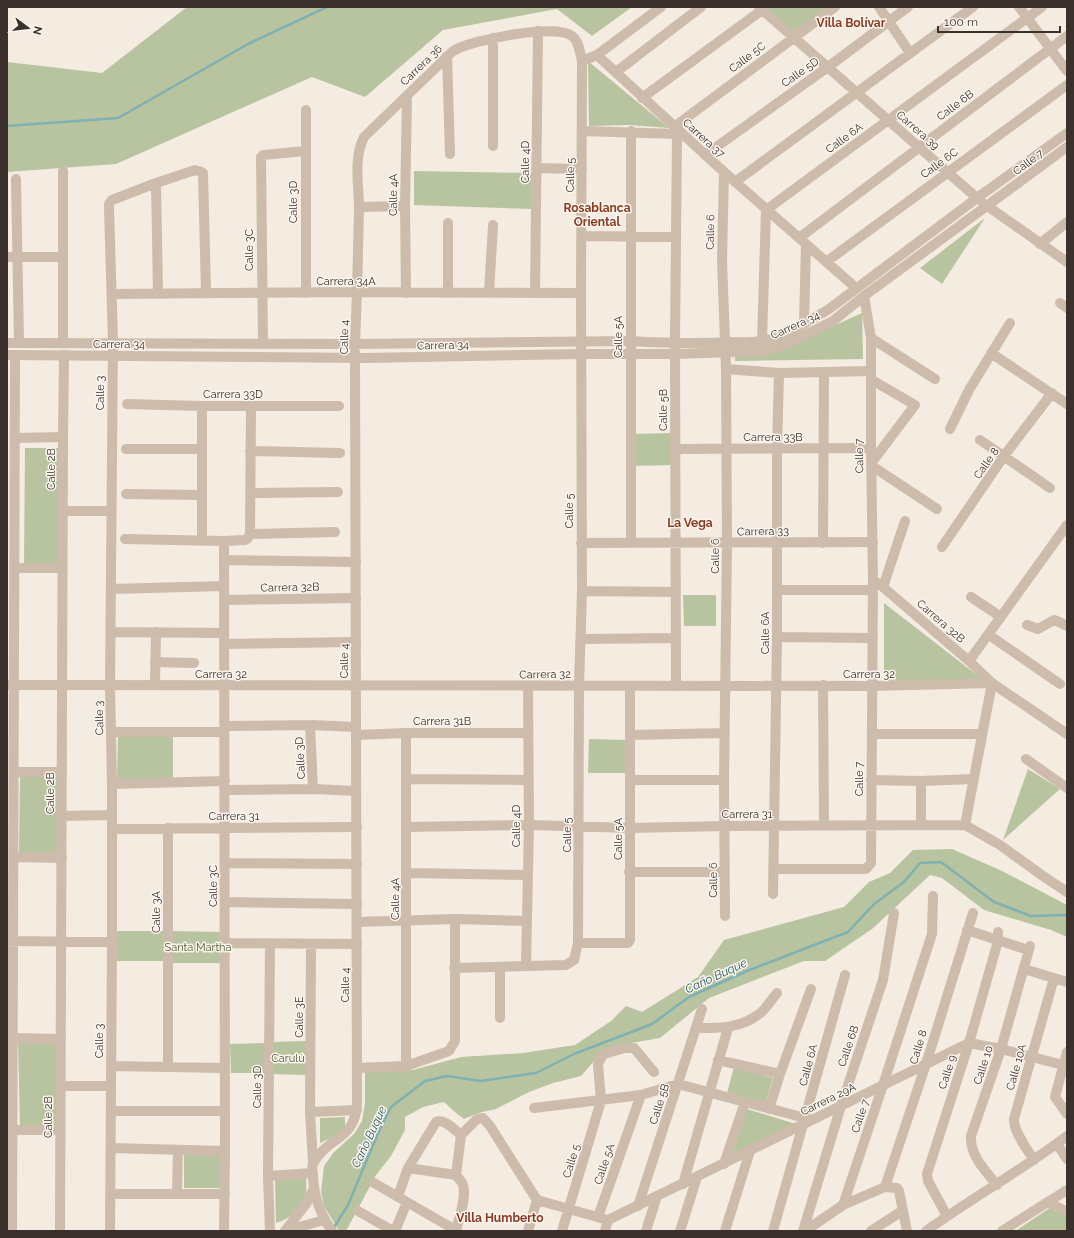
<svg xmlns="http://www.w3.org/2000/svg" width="1074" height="1238" font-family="Raleway,sans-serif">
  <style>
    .green { fill: #b8c4a0 }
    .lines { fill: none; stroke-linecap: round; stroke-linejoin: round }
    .stream { stroke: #7fb0b2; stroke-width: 2.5 }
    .minor { stroke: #cdbbac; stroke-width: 10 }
    .tertiary { stroke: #cdbbac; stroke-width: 10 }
    .labels { text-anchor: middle; stroke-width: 3; stroke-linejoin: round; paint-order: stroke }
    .street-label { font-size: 11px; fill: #3b302b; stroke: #fbf5ee }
    .park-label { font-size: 11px; fill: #4a5a2e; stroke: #fbf5ee }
    .neighbourhood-label { font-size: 12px; font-weight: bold; fill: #8c3b22; stroke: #fbf5ee }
    .water-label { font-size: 12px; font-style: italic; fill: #1f5a5e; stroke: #fbf5ee }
  </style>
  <rect width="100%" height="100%" fill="#f4ebe1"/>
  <!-- green -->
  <path class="green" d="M187 7H632L592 36 557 9 443 30 365 97 312 77 116 164 7 172V62L102 73Z
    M762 7H833L793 36Z
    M588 61 669 128 629 125 589 126Z
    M414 171 532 173 531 209 414 205Z
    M985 218 942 284 920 268Z
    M862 313 863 359 735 361V355L811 336Z
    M671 433V465L633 466V434Z
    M25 448H60V566L24 565Z
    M683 595H716V626H684Z
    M884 603 982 679 884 681Z
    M173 732V783L117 782 118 734Z
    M589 739 626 740 625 773H588Z
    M1028 769 1060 789 1003 840Z
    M62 776V854L19 853 20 777Z
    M952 849 1002 871 1067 905V937L1051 930 984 910 942 878 930 875 872 929 825 961H804L709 998 660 1038 625 1044 602 1052 581 1076 553 1083 529 1092 496 1109 478 1113 464 1119 456 1113 444 1102 423 1107 405 1117V1130L391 1156 376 1175 346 1231H339L324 1206 321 1191 324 1166 333 1153 354 1134 362 1121 365 1103V1072L413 1070 461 1057 523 1053 575 1045 611 1021 626 1006 642 1012 698 977 724 940 844 907 869 882 890 873 913 850Z
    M117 931H165V961H117Z
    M173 931 223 932V963H173Z
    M18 1039H62V1125L20 1126Z
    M307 1041V1075L270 1074V1042Z
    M266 1043V1073H231L230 1044Z
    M734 1067 773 1078 765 1105 727 1093Z
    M747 1109 796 1124 732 1156Z
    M345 1117V1128L333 1137 320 1143V1118Z
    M184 1155H220V1188H184Z
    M306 1177C306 1182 307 1190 305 1196 300 1210 290 1219 276 1223L275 1178Z
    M1054 1205 1067 1211V1231L1017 1230Z"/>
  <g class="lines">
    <!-- stream -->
    <path class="stream" d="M7 126 118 118 248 44 327 7
      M333 1229 348 1205 379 1131 391 1107 425 1081 447 1076 481 1081 536 1073 574 1054 652 1024 689 997 747 971 848 932 874 904 904 882 920 863 941 862 994 902 1031 916 1067 915"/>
    <!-- minor -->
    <path class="minor" d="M759 7 977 198
      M879 7 910 53
      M1019 7 1067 71
      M493 38V146
      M597 55 661 7
      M447 56 450 154
      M616 72 701 7
      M642 98 762 10
      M674 127 835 7
      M583 131 677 134 679 132
      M705 155 828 67 908 7
      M536 168 582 169
      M63 171V343
      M724 172 722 260 726 369 727 543 724 780 725 916
      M16 179 19 343
      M735 182 973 7
      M156 183 158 293
      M359 207 405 206
      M448 223V293
      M582 236 676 237
      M799 238 1067 36
      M1040 244 1067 222
      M7 257H63
      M826 262 1067 85
      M306 293V110
      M406 293 405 206 407 96
      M489 293 493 225
      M535 293 538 31
      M112 294 357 292 581 293
      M1060 303 1067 308
      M804 324 806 244
      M871 338 935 379
      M762 341 766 210 1042 7
      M263 344 261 157 263 155 305 151
      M355 344C357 299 358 254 359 209 359 186 353 159 364 137L453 51C471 40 555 23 572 36 579 41 580 53 582 61L597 55 724 172 856 288
      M991 353 1067 404
      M726 369 779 373 871 371
      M127 404 202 406H339
      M950 429 969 390 1010 323
      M15 438 63 437
      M980 440 1050 488
      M126 449H202
      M675 449 871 448
      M250 451 340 453
      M872 462 915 405 872 380
      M872 466 937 509
      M250 493 338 492
      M126 494 202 495
      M63 511H111
      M250 534 335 532
      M125 539 224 541 245 540 248 538 250 534 251 406
      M202 541V406
      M224 541 225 1151 224 1231
      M581 543 873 542
      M631 543V131
      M823 543 824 372
      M942 547 1004 456 1052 393
      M224 560 356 562
      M14 568H63
      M883 587 905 521
      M111 589 224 586
      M777 590H873
      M582 591 676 592
      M971 597 1001 617
      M224 600 356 598
      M1027 625 1038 629 1054 620 1059 622 1067 626
      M111 632 224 633
      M989 635 1060 684
      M777 637 873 638
      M581 639 676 638
      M224 644 356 642
      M969 661 1067 525
      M155 662 194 663
      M155 685 156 632
      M823 685 824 825
      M676 686 675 343 677 134
      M310 725 313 789
      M225 726 310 725 356 727
      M111 732H224
      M406 733V1066
      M872 734H981
      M356 735 406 733H528
      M630 735 725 733
      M1026 759 1067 788
      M14 772H62
      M407 779 529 780
      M630 780H724
      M871 780 921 781 973 779
      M921 781V825
      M112 784 225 781
      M225 790 313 789 356 791
      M62 816 112 815
      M965 825 992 683
      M407 827 529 825 630 828 725 826 965 825 1000 845 1043 876 1067 892
      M112 829 357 827
      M14 857 62 858
      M225 863 357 864
      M773 869H866L871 863 873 580
      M629 872H725
      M407 873 528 875
      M773 894 777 637V449L779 373
      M225 902 357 904
      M357 922 455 919 527 921
      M967 930 1028 950
      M8 941 112 942
      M225 943 357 944
      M578 943H628L630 940V686
      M270 944 268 1176 270 1231
      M311 944 310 1112 313 1162
      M526 966 529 825 528 686
      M454 968 566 965 574 960 578 943 579 685 582 591 581 293 582 61
      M1024 969 1067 982
      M500 1018V967
      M696 1028C718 1028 740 1029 759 1014 766 1009 771 1000 777 993
      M12 1038 61 1039
      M1067 1052 1055 1097 1067 1114
      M718 1060 780 1074
      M111 1066 224 1068
      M168 1067V828
      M357 1068 406 1066 449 1051 455 1041V919
      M60 1086H111
      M534 1108 641 1095 678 1084 805 1118
      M769 1109 780 1074 811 989
      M111 1111H225
      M310 1112 357 1110
      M13 1130H60
      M1057 1144 1067 1159
      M111 1148 225 1151
      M1034 1160C1027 1149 1013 1131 1014 1119L1054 978
      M724 1164 745 1102
      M408 1168 456 1175
      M456 1175 461 1135 477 1119 483 1118 490 1126 537 1200 608 1220
      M268 1176 313 1173
      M374 1183 457 1231
      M683 1184 728 1028
      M997 1185C985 1170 970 1156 971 1136L1001 1049 1030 946
      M885 1187 926 1064 973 913
      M177 1193 178 1150
      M111 1194H225
      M398 1196 408 1168 436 1122C444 1118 455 1130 461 1135
      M1048 1202 1067 1212
      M843 1205 883 1085 932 934 933 896
      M638 1206 702 1009
      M358 1211 393 1231
      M947 1216 928 1181 927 1174 969 1043 998 941V932
      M598 1217 641 1095
      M456 1230C459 1218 467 1197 463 1185 462 1181 458 1178 456 1175
      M12 1231 15 355
      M60 1231 63 437 64 355
      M110 1231 112 942V784L110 686 113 342 109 209V204L112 200 156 183 195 170 199 171 203 173 206 293
      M285 1231 306 1204 313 1190
      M285 1231 324 1220
      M395 1231 407 1202
      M528 1231 537 1200
      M562 1231 601 1101 598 1064 601 1058 604 1054 625 1048H634L654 1072
      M646 1231 657 1196
      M680 1231 697 1177
      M725 1231 750 1151
      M773 1231 845 975
      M803 1231 841 1106 883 980 894 913
      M805 1231 843 1205 885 1187 897 1188 899 1191 907 1231
      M871 1231 902 1211
      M926 1231C972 1198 1022 1170 1067 1136
      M1002 1231 1067 1190"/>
    <!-- tertiary -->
    <path class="tertiary" d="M983 203 1067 262
      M864 296 871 338V448L873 580 883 587 969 661 992 683 1067 734
      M7 343 355 344 630 341C664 343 698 344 732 342 742 342 753 343 762 341 786 337 808 321 829 309L977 198 1067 133
      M7 355 367 358 581 354H675L764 351 787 344 833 321 864 296 1067 147
      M7 685 872 686 992 683
      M332 1231C320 1214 314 1197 313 1177 312 1172 312 1165 314 1162 330 1135 356 1140 357 1102L355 352
      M605 1231 608 1220 969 1043 1001 1049 1067 1066"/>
  </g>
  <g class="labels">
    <!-- street labels -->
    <g class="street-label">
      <text transform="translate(747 57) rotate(-37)" y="4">Calle 5C</text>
      <text transform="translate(421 65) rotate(-44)" y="4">Carrera 36</text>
      <text transform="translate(800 72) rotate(-35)" y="4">Calle 5D</text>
      <text transform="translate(955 105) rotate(-37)" y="4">Calle 6B</text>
      <text transform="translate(918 130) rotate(41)" y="4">Carrera 39</text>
      <text transform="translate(704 138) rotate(42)" y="4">Carrera 37</text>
      <text transform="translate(844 138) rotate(-36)" y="4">Calle 6A</text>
      <text transform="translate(525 162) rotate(-90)" y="4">Calle 4D</text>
      <text transform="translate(1028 162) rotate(-37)" y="4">Calle 7</text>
      <text transform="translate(939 163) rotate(-36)" y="4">Calle 6C</text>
      <text transform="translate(570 175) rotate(-89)" y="4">Calle 5</text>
      <text transform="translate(393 195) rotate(-90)" y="4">Calle 4A</text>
      <text transform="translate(293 202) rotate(-90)" y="4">Calle 3D</text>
      <text transform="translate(710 232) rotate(-89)" y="4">Calle 6</text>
      <text transform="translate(249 250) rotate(-90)" y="4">Calle 3C</text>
      <text x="346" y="285">Carrera 34A</text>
      <text transform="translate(795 325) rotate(-24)" y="4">Carrera 34</text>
      <text transform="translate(344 337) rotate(-89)" y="4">Calle 4</text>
      <text transform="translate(618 337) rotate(-90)" y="4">Calle 5A</text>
      <text x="119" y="348">Carrera 34</text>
      <text transform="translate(443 345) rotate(-1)" y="4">Carrera 34</text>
      <text transform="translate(100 393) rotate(-90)" y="4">Calle 3</text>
      <text x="233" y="398">Carrera 33D</text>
      <text transform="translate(663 410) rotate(-90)" y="4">Calle 5B</text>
      <text x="773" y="441">Carrera 33B</text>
      <text transform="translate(859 456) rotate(-91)" y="4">Calle 7</text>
      <text transform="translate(986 463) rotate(-55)" y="4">Calle 8</text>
      <text transform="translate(51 469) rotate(-90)" y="4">Calle 2B</text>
      <text transform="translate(569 511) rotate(-90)" y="4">Calle 5</text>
      <text transform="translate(763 531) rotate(-1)" y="4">Carrera 33</text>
      <text transform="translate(715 556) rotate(-90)" y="4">Calle 6</text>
      <text transform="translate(290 587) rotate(-1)" y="4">Carrera 32B</text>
      <text transform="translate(941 621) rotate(41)" y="4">Carrera 32B</text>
      <text transform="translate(765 633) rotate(-90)" y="4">Calle 6A</text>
      <text transform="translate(344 661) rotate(-90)" y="4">Calle 4</text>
      <text x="221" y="678">Carrera 32</text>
      <text transform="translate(545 674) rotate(-1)" y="4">Carrera 32</text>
      <text x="869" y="678">Carrera 32</text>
      <text transform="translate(99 718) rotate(-91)" y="4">Calle 3</text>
      <text x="442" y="725">Carrera 31B</text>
      <text transform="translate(300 758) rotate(-93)" y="4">Calle 3D</text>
      <text transform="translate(859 779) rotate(-90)" y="4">Calle 7</text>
      <text transform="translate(50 793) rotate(-90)" y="4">Calle 2B</text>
      <text x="747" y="818">Carrera 31</text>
      <text x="234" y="820">Carrera 31</text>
      <text transform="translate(516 826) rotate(-90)" y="4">Calle 4D</text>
      <text transform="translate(567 835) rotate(-90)" y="4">Calle 5</text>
      <text transform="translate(618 839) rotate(-90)" y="4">Calle 5A</text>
      <text transform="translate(713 880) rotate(-90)" y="4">Calle 6</text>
      <text transform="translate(213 886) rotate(-90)" y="4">Calle 3C</text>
      <text transform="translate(395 899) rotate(-90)" y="4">Calle 4A</text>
      <text transform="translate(156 912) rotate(-90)" y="4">Calle 3A</text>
      <text transform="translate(345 985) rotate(-90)" y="4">Calle 4</text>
      <text transform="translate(299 1017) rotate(-90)" y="4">Calle 3E</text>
      <text transform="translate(99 1041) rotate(-90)" y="4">Calle 3</text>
      <text transform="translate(848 1046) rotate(-71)" y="4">Calle 6B</text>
      <text transform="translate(918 1047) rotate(-73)" y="4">Calle 8</text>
      <text transform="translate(808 1065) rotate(-75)" y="4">Calle 6A</text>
      <text transform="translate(983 1065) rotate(-72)" y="4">Calle 10</text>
      <text transform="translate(1016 1067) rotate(-74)" y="4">Calle 10A</text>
      <text transform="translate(947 1072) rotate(-72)" y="4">Calle 9</text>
      <text transform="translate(257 1087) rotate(-90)" y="4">Calle 3D</text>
      <text transform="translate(828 1099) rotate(-26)" y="4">Carrera 29A</text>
      <text transform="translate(659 1104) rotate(-72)" y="4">Calle 5B</text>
      <text transform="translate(860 1116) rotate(-71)" y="4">Calle 7</text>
      <text transform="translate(48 1117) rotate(-90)" y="4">Calle 2B</text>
      <text transform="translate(571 1161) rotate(-73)" y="4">Calle 5</text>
      <text transform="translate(604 1164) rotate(-71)" y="4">Calle 5A</text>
    </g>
    <!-- park labels -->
    <g class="park-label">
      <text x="198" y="951">Santa Martha</text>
      <text x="288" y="1062">Carulú</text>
    </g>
    <!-- neighbourhood labels -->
    <g class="neighbourhood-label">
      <text x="851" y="27">Villa Bolívar</text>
      <text x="597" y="212">Rosablanca<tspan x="597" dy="14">Oriental</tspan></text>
      <text x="690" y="527">La Vega</text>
      <text x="500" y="1222">Villa Humberto</text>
    </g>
    <!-- water labels -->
    <g class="water-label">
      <text transform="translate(716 976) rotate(-25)" y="4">Caño Buque</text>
      <text transform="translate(369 1137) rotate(-65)" y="4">Caño Buque</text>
    </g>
  </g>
  <!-- border -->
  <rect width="1074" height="1238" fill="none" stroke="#3b302b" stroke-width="16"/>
  <!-- north arrow -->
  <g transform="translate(28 28) rotate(105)" stroke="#fbf5ee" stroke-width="3" paint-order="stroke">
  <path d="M0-3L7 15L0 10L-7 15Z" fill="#3b302b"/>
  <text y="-6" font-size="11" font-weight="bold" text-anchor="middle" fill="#3b302b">N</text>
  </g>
  <!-- scale -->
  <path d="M938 26v6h122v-6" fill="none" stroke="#3b302b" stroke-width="2"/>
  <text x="944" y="26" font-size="12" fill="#3b302b" stroke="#fbf5ee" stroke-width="3" paint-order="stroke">100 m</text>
</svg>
